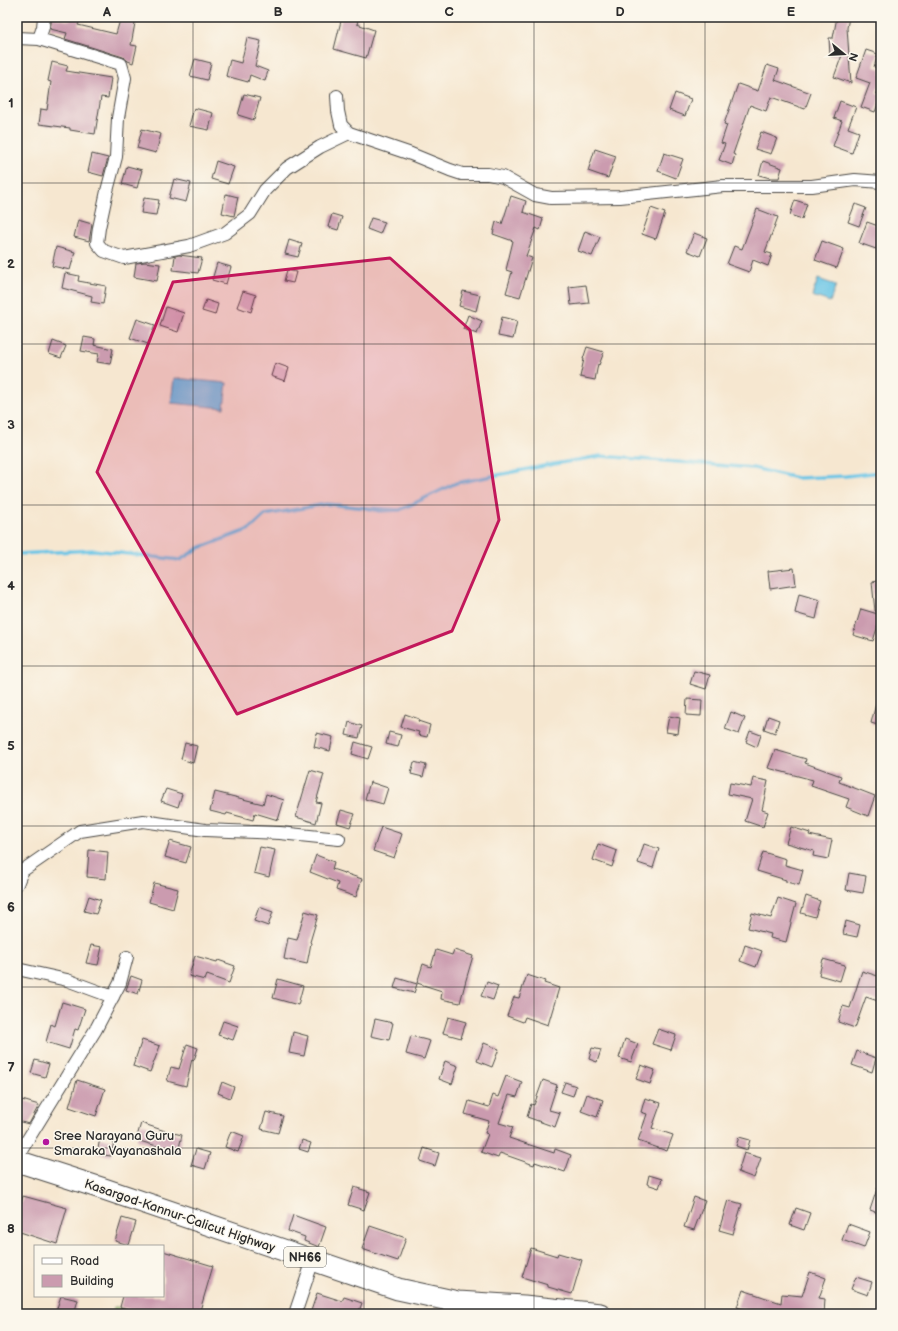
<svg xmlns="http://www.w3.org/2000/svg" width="898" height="1331" font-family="'Balsamiq Sans',sans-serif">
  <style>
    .green { fill: #a6d380; stroke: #687f56 }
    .water { fill: #68c5e6; stroke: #4a7888 }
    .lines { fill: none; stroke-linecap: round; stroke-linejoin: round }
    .stream { stroke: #68c5e6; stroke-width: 3.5 }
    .building { fill: #cb9baf }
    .street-casing { stroke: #494744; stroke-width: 14 }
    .highway-casing { stroke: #494744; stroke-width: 23 }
    .street { stroke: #fff; stroke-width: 12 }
    .highway { stroke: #fff; stroke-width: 21 }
    .marked { fill: #c2185b; fill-opacity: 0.2; stroke: #c2185b; stroke-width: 3; stroke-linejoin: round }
    .grid { fill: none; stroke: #2b2b2b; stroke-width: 1; stroke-opacity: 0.55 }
    .poi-dot { fill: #b5179e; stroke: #fbf7ec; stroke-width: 1.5 }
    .labels { text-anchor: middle; stroke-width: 3; stroke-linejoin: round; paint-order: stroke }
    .shield { fill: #fbf7ec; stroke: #696865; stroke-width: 1 }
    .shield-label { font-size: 12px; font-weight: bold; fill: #2b2b2b }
    .poi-label { font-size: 13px; fill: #2b2b2b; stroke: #fbf7ec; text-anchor: start }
    .street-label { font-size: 13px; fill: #2b2b2b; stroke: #fbf7ec }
    .neatline { fill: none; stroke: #2b2b2b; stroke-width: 1.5 }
    .grid-label { font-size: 13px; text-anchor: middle; font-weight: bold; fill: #2b2b2b }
  </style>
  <rect width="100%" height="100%" fill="#fbf7ec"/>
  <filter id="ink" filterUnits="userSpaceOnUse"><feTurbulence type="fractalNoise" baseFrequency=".025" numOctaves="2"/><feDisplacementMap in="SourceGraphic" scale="8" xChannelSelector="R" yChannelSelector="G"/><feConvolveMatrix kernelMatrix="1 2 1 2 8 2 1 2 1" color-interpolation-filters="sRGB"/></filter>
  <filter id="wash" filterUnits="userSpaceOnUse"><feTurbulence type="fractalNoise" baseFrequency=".012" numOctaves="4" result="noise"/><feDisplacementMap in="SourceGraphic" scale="16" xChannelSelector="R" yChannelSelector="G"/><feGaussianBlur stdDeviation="0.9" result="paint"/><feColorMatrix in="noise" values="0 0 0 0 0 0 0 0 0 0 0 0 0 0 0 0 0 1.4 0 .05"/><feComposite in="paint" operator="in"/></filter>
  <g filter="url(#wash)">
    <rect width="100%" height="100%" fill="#f6e7d0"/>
    <!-- green -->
    <path class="green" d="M114 1307H117L134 1314H112Z"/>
    <!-- water -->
    <path class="water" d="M818 279 836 285 830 302 812 296Z
      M174 378 227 383 224 408 171 403Z"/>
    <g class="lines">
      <!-- stream -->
      <path class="stream" d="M400 510 367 508 379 511 400 510 456 483 549 465 601 456 753 468 797 478 846 476 881 472
        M17 554 94 550 180 560 199 548 250 529 265 515 326 504 367 508"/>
    </g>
    <g id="blocks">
      <!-- building -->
      <path class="building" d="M52 17 70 21 71 17 80 20 78 25 116 34 120 20 135 23 131 45 137 46 133 63 128 61 123 57 65 39 67 33 50 29Z
        M342 17 358 20 357 24 374 30 366 58 334 49Z
        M837 17H849L847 28 851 83 834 77 842 55 830 56 829 38H833Z
        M247 38 261 41 255 66 268 71 265 81 250 75 248 82 226 76 230 60 241 63Z
        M866 50 878 54 874 67 881 69V80L876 93 881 95 875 112 861 107 870 83 856 78Z
        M195 59 211 63 207 80 190 76Z
        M52 62 68 66 66 71 111 78 108 98 101 97 95 134 70 130V128L39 124 41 109 47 110 51 82 48 81Z
        M767 65 779 69 775 80 811 93 805 109 771 97 766 111 750 105 733 154 735 155 732 165 719 160 725 144 721 143 727 125 724 124 738 84 758 91Z
        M675 93 691 99 685 116 669 110Z
        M244 94 260 98 254 120 238 115Z
        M840 101 856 107 848 128 859 132 852 153 833 146 842 121 834 118Z
        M194 108 213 113 209 130 189 126Z
        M142 129 161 134 156 153 137 148Z
        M761 132 777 138 771 154 755 149Z
        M595 149 616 156 608 178 588 171Z
        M664 153 683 159 676 178 658 171Z
        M92 154 108 158 103 176 88 172Z
        M216 161 234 167 228 184 211 179Z
        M763 161 782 168 779 178H770L759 175Z
        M127 166 142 170 137 188 122 184Z
        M174 179 191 183 186 202 169 198Z
        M226 194 238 197 234 216 222 213Z
        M511 196 526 201 523 212 543 219 540 230 536 228 526 256 532 258 520 297 506 293 512 272 506 270 513 241 493 234 496 222 502 224Z
        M144 198 159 200 156 215 141 213Z
        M795 200 807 204 802 219 790 215Z
        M855 204 866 208 859 226 848 222Z
        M651 208 665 213 656 239 642 234Z
        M757 209 778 217 765 252 772 254 768 266 753 260 749 272 727 264 734 246 742 249Z
        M332 214 342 217 338 230 328 227Z
        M371 218 385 222 380 234 367 229Z
        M78 220 92 224 89 241 74 237Z
        M867 222 881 227V235L876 249 859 243Z
        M585 231 600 237 592 256 578 251Z
        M694 233 707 238 700 256 687 251Z
        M289 240 302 244 298 257 285 254Z
        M822 241 844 249 837 268 815 260Z
        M56 247 75 252 70 270 52 266Z
        M179 255 202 258 198 273 173 270 175 256Z
        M145 262 160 264 157 281 134 277 136 263Z
        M217 263 231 267 226 284 212 280Z
        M287 270 296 272 293 283 284 281Z
        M65 273 79 276 78 281 106 286 103 304 91 302 92 296 62 288Z
        M586 285 589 303 571 305 569 287Z
        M243 291 256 295 251 312 237 307Z
        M463 291 480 295 476 311 459 306Z
        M206 300 218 304 215 315 202 311Z
        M166 307 184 313 178 332 160 326Z
        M468 315 482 321 477 334 463 329Z
        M502 317 517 321 513 339 498 336Z
        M137 319 155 325 148 344 130 338Z
        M84 337 95 339 94 345 113 349 110 364 97 362 99 354 81 351Z
        M53 341 66 346 61 358 49 354Z
        M587 347 604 352 599 365 598 364 595 380 580 377 584 359H583Z
        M275 363 289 368 285 381 271 376Z
        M794 568 796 585 770 589 768 571Z
        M881 580V611H875L872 582Z
        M799 594 820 600 816 619 795 613Z
        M861 609 881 615 873 641 853 635Z
        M694 671 710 675 706 689 690 684Z
        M878 696H881V726L871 723Z
        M687 699 702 700 701 716 686 715Z
        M731 712 745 718 739 734 725 729Z
        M405 714 419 719 418 721 430 725 427 737 418 735 419 732 401 727Z
        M669 716 680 718 678 734 666 732Z
        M768 716 779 720 775 733 764 729Z
        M349 722 362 726 359 738 346 735Z
        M750 731 761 735 757 747 746 742Z
        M389 732 401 735 398 747 386 744Z
        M317 733 333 737 330 751 314 747Z
        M355 742 372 747 368 759 352 754Z
        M185 743 197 746 193 763 181 759Z
        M775 750 806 759 805 763 841 776 839 782 875 796 868 816 846 807 849 799 811 786 813 780 768 768Z
        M414 762 426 765 423 777 411 774Z
        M310 770 324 774 316 802 321 803 316 823 296 817Z
        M753 778 768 781 762 810 768 812 763 827 745 821 752 799 728 794 730 783 751 787Z
        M370 782 388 788 383 804 365 799Z
        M166 789 182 794 178 807 161 801Z
        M215 792 263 804 266 794 284 800 278 820 255 813 253 820 227 813 226 815 210 811Z
        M341 810 355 814 350 827 337 823Z
        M381 827 402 834 394 858 373 851Z
        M791 827 810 833 809 835 832 840 828 859 813 856 814 851 786 843Z
        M170 841 191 847 186 863 165 857Z
        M598 844 617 851 612 867 593 860Z
        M644 844 659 849 653 868 638 863Z
        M260 847 275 850 269 877 254 873Z
        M89 850 108 852 106 879 87 877Z
        M763 852 786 859 785 865 803 870 799 885 786 882V880L757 871Z
        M316 855 334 862 332 869 362 879 356 897 336 890 338 883 310 872Z
        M849 873 866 876 863 893 846 890Z
        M154 883 178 889 173 909 149 902Z
        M89 896 101 900 96 914 84 911Z
        M806 896 820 901 815 917 801 913Z
        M778 898 796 904 786 942 770 938 771 934 748 928 752 913 771 918Z
        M259 907 273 912 268 926 254 921Z
        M305 911 318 915 310 942 311 943 307 964 284 959 288 938 297 940Z
        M846 921 860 925 857 937 843 934Z
        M91 945 102 947 98 965 86 963Z
        M745 945 762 951 756 967 740 961Z
        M436 950 452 955 454 950 473 956 466 980 460 1003 441 999 442 991 417 983 423 964 431 967Z
        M195 956 217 962 218 960 235 966 229 983 207 975 205 980 189 976Z
        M823 959 845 965 840 981 819 975Z
        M862 971 881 977V1002L866 997 855 1028 838 1022 843 1006 850 1008Z
        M527 975 545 981 544 983 559 988 548 1025 525 1017 523 1022 507 1016 514 997 519 998Z
        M131 976 142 980 138 994 126 990Z
        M397 978 417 984 414 993 394 988Z
        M278 979 303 986 298 1005 273 998Z
        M487 982 498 986 493 1000 481 996Z
        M62 1002 85 1009 78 1030 75 1029 69 1049 46 1042 51 1024 55 1026Z
        M448 1017 466 1022 461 1038 443 1033Z
        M375 1019 393 1023 389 1040 371 1036Z
        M223 1021 238 1026 233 1040 218 1035Z
        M658 1029 676 1035 671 1050 652 1044Z
        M293 1032 308 1036 304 1056 289 1053Z
        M411 1036 430 1041 424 1059 406 1054Z
        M625 1039 638 1044 631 1062 619 1058Z
        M142 1040 160 1046 150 1072 133 1066Z
        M484 1043 499 1049 492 1067 477 1061Z
        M187 1044 198 1048 194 1060 192 1059 186 1086 167 1081 171 1067 179 1069Z
        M592 1048 601 1050 597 1062 589 1059Z
        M857 1051 876 1058 872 1072 852 1065Z
        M35 1060 49 1064 45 1077 31 1073Z
        M445 1061 458 1066 452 1084 439 1079Z
        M641 1065 655 1070 650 1084 636 1079Z
        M506 1076 522 1082 517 1097 509 1095 499 1123 513 1127 509 1138 554 1153 555 1149 571 1155 565 1172 535 1162 534 1165 500 1153 498 1158 481 1152 488 1134 485 1133 489 1121 465 1114 469 1101 489 1107 493 1095 498 1097Z
        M77 1080 105 1089 96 1116 69 1107Z
        M543 1080 557 1085 549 1110 560 1113 555 1127 527 1117 531 1104 534 1105Z
        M222 1082 234 1087 230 1098 218 1093Z
        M565 1082 576 1086 573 1096 561 1092Z
        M587 1094 603 1100 597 1117 581 1111Z
        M645 1098 661 1103 652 1128 673 1135 667 1151 638 1141 647 1114 641 1112Z
        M22 1100 39 1105 29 1124 17 1121Z
        M266 1112 283 1116 278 1133 261 1129Z
        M141 1123 165 1131 182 1135 178 1152 136 1140Z
        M231 1131 244 1136 238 1152 225 1147Z
        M739 1137 750 1140 747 1150 736 1146Z
        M100 1138 114 1141 111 1156 97 1154Z
        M302 1140 311 1143 308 1152 299 1149Z
        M424 1148 439 1153 435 1166 420 1161Z
        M196 1149 210 1153 205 1169 191 1165Z
        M744 1153 761 1158 754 1178 738 1172Z
        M649 1175 662 1179 659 1188 647 1184Z
        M879 1183H881V1214L870 1210Z
        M354 1187 370 1192 364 1210 348 1205Z
        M23 1196 67 1208 57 1244 17 1231V1217Z
        M694 1197 705 1201 694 1230 684 1227Z
        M728 1200 742 1204 733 1234 719 1230Z
        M796 1208 810 1213 804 1230 790 1225Z
        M293 1215 326 1227 319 1247 304 1241 305 1237 288 1231Z
        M122 1218 136 1222 129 1245 115 1241Z
        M848 1224 870 1232 864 1248 842 1240Z
        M370 1226 406 1238 398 1261 362 1249Z
        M531 1248 557 1256 558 1253 582 1260 572 1294 548 1287V1285L522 1277Z
        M163 1251 213 1266 199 1314H145L120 1307 123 1296H163Z
        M810 1272 826 1278 819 1298 825 1299 824 1314H792L773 1312 772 1314H759L737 1307 743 1290 781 1303 782 1294 802 1296Z
        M856 1277 872 1282 868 1295 851 1289Z
        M317 1293 342 1301 344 1297 362 1303 358 1314H310Z
        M61 1296 78 1300 74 1314H55Z"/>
    </g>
  </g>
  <g filter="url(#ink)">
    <use href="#blocks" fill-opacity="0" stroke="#494744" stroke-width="1"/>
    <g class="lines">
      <!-- street casing -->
      <g class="street-casing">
        <path id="street" d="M17 38 39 39 43 27 44 17
          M39 39 121 64 125 78 118 118 116 157 107 191 99 228 97 243 104 251 124 258 189 246 225 233 250 214 265 190 287 168 320 147 349 133
          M337 96 338 111 341 125 349 133 411 154 450 170 462 174H488L503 177 535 195 551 198 620 197 723 186H812L855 180 881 182
          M17 884 22 871 80 831 143 821 205 830 280 833 339 839
          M17 969 67 980 113 997
          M17 1157 96 1029 120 983 127 957
          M295 1314 313 1260"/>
      </g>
      <!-- highway casing -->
      <g class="highway-casing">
        <path id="highway" d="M17 1161 104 1189 398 1289 458 1302 524 1306 600 1314"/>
      </g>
      <!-- street -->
      <use href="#street" class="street"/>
      <!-- highway -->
      <use href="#highway" class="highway"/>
    </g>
  </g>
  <!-- marked area -->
  <path class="marked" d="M390 258 470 330 499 520 452 631 237 714 97 472 173 282Z"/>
  <!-- grid -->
  <path class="grid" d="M193 17V1314M364 17V1314M534 17V1314M705 17V1314M17 183H881M17 344H881M17 505H881M17 666H881M17 826H881M17 987H881M17 1148H881"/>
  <!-- markers -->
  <circle class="poi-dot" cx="46" cy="1142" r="4"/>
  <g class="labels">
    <!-- shield labels -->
    <rect class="shield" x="284" y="1247" width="42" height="20" rx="3"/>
    <g class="shield-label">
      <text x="305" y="1261">NH66</text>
    </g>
    <!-- poi labels -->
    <g class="poi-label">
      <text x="54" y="1140">Sree Narayana Guru<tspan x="54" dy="15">Smaraka Vayanashala</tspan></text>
    </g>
    <!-- street labels -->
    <g class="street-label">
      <text transform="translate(180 1215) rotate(19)" y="5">Kasargod-Kannur-Calicut Highway</text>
    </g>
  </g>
  <!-- margin -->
  <rect width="898" height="1331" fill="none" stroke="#fbf7ec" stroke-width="44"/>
  <!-- legend -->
  <rect x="34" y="1245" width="130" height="52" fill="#fbf7ec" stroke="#a8a59f"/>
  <rect x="42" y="1258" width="20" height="6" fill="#ffffff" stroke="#a8a59f"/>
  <text x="70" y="1265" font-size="12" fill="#2b2b2b">Road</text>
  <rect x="42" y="1275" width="20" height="12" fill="#cb9baf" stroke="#a8a59f"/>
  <text x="70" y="1285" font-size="12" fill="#2b2b2b">Building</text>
  <!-- north arrow -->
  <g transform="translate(844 54) rotate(108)" stroke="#fbf7ec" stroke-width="3" paint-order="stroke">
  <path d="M0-3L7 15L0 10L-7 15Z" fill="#2b2b2b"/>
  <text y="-6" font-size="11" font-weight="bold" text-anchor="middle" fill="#2b2b2b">N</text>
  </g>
  <rect x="22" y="22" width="854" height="1287" class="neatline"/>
  <g class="grid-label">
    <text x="107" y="16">A</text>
    <text x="278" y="16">B</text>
    <text x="449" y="16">C</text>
    <text x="620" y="16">D</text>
    <text x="791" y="16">E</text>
    <text x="11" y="107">1</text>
    <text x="11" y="268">2</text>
    <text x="11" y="429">3</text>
    <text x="11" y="590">4</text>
    <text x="11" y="750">5</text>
    <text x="11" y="911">6</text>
    <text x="11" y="1072">7</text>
    <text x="11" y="1233">8</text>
  </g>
</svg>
